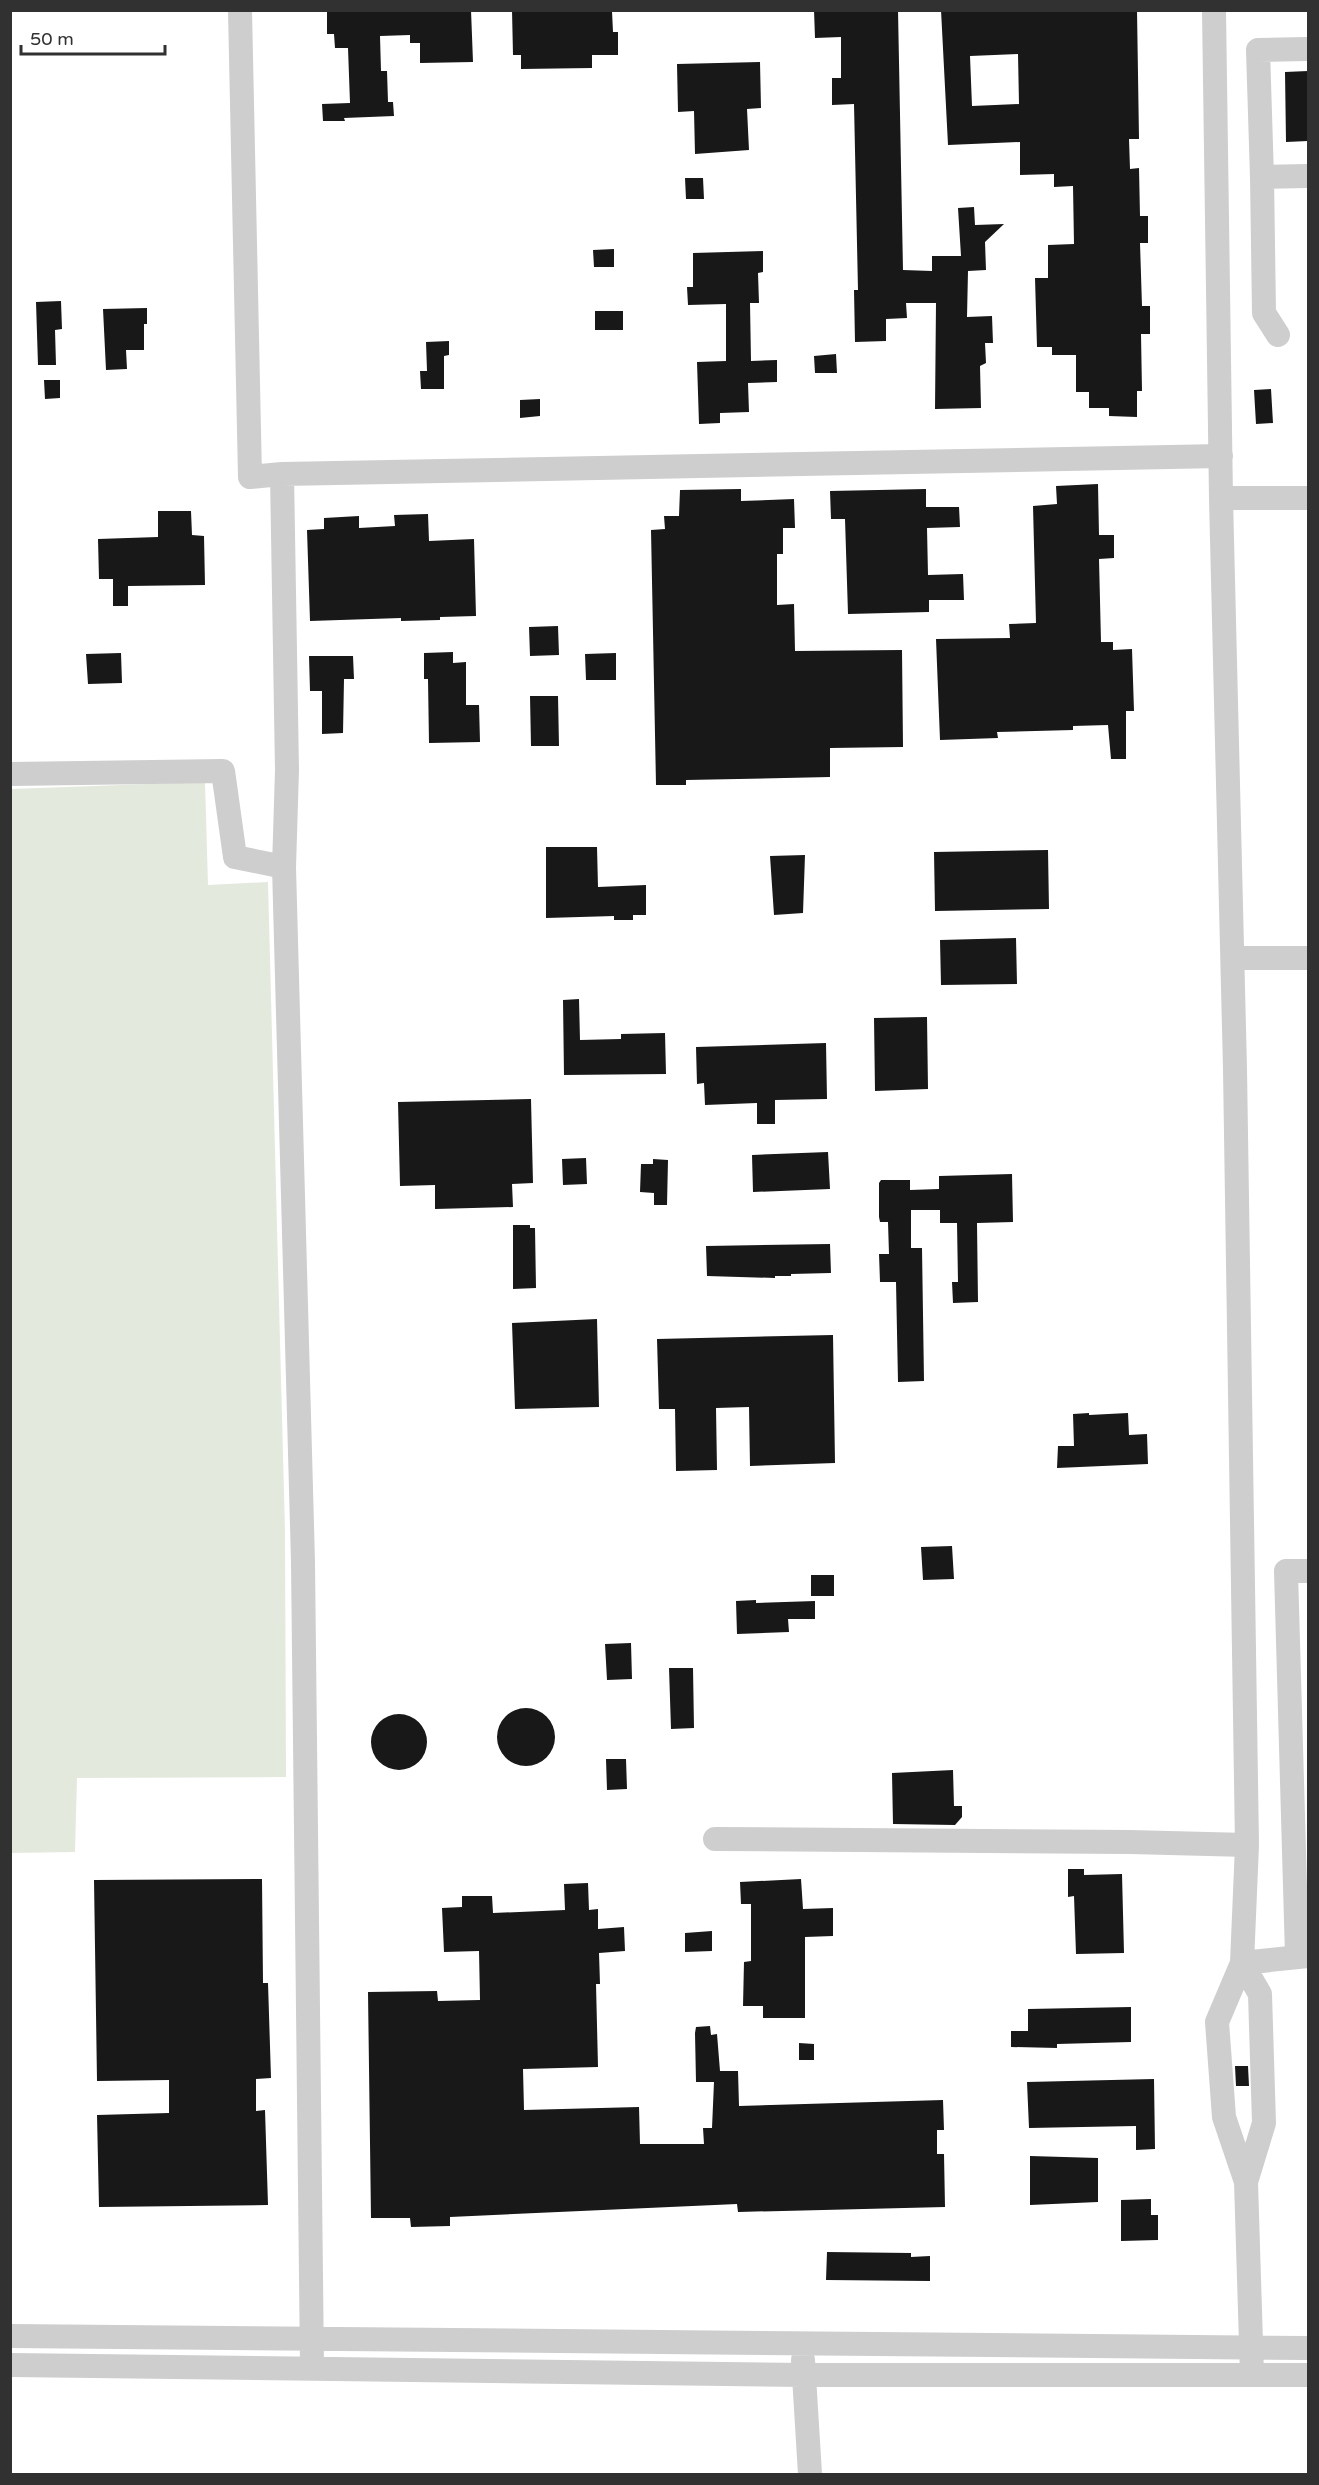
<svg xmlns="http://www.w3.org/2000/svg" width="1319" height="2485" font-family="'Varela Round',sans-serif">
  <style>
    .green { fill: #e4e9de }
    .building { fill: #181818; fill-rule: evenodd }
    .lines { fill: none; stroke-linecap: round; stroke-linejoin: round }
    .minor { stroke: #cecece; stroke-width: 24 }
  </style>
  <rect width="100%" height="100%" fill="#fff"/>
  <!-- green -->
  <path class="green" d="M205 782 208 885 268 882 285 1532 286 1777 77 1778 75 1852 11 1853 10 789Z"/>
  <!-- building -->
  <path class="building" d="M327 10H471L473 62 420 63V43H410V35L380 36 381 71H387L388 102H393L394 116 344 118 345 121H323L322 104 350 103 348 48H335L334 34H327Z
    M512 10 612 11 613 32H618V55H592V68L521 69V55H513Z
    M814 10H898L903 270 932 271V256H961L958 208 974 207 975 225 1004 224 985 242 986 270 968 271 967 317 992 316 993 343H985L986 363 980 366 981 408 935 409 936 303H906L907 318 886 319V341L855 342 854 290H858L854 104 832 105V78H841V37L815 38Z
    M941 10H1137L1139 139H1129L1130 169 1139 168 1140 216H1148V243H1140L1142 306H1150V334H1141L1142 391H1137V417L1109 416V408H1089V392H1076V355H1052V347H1037L1035 278H1048V245L1074 244 1073 186 1054 187V174L1020 175V142L948 145ZM1018 54 1019 104 972 106 970 56Z
    M760 62 761 108 747 109 749 150 695 154 694 111 678 112 677 64Z
    M1308 71V141L1286 142 1285 72Z
    M685 178H703L704 199H686Z
    M614 249V267H594L593 250Z
    M763 251V272L758 273 759 303H750L751 361 777 360V382L748 383 749 412 720 413V423L699 424 697 362 726 361V304L688 305 687 287H693V253Z
    M61 301 62 329 55 330 56 365H38L36 302Z
    M147 308V324H144V350H126L127 369 106 370 103 309Z
    M595 311H623V330H595Z
    M449 341V355L444 356V389H421L420 371H427L426 342Z
    M836 354 837 373H815L814 356Z
    M44 380H60V398L45 399Z
    M1271 389 1273 423 1256 424 1254 390Z
    M540 399V416L520 418V400Z
    M1098 484 1099 535H1114V558L1099 559 1101 642H1113V650L1132 649 1134 711H1126V759H1111L1108 725 1073 726V730L997 732 998 738 940 740 936 639 1010 638 1009 624 1036 623 1033 506 1057 504 1056 486Z
    M741 489V501L794 499 795 528H783V554H777V605L794 604 795 651 902 650 903 747 830 748V777L686 780V785H656L651 530 665 529 664 516H679L680 490Z
    M926 489V507H959L960 527 927 528 928 575 963 574 964 600H929V612L848 614 845 519H831L830 491Z
    M158 511H191L192 535 204 536 205 585 128 586V606H113V579H99L98 539 158 537Z
    M428 514 429 541 474 539 476 616 440 617V620L401 621V618L310 621 307 530 324 529V518L359 516V528L395 526 394 515Z
    M558 626 559 655 530 656 529 627Z
    M453 652V663L466 662V705H479L480 742 429 743 428 679H424V653Z
    M121 653 122 683 88 684 86 654Z
    M616 653V680H586L585 654Z
    M309 656H353L354 679H344L343 733 322 734V691H310Z
    M530 696H558L559 746H531Z
    M546 847H597L598 887 646 885V915H633V920H614V916L546 918Z
    M1048 850 1049 909 935 911 934 852Z
    M805 855 803 913 774 915 770 856Z
    M1016 938 1017 984 941 985 940 940Z
    M579 999 580 1040 621 1039V1034L665 1033 666 1074 564 1075 563 1000Z
    M927 1017 928 1089 875 1091 874 1018Z
    M826 1043 827 1099 775 1100V1124H757V1103L705 1105 704 1083 697 1084 696 1047Z
    M531 1099 533 1183 512 1184 513 1207 435 1209V1185L400 1186 398 1102Z
    M828 1152 830 1189 753 1192 752 1155Z
    M586 1158 587 1184 563 1185 562 1159Z
    M653 1159 668 1160 667 1205H654V1193L640 1192 641 1164H653Z
    M1012 1174 1013 1222 977 1223 978 1302 953 1303 952 1282H958L957 1223H940V1210H911V1248H922L924 1381 898 1382 896 1282H880L879 1254H889L888 1222H880L879 1217V1183L881 1180H910V1190L939 1189V1176Z
    M513 1225H530V1228H535L536 1288 513 1289Z
    M830 1244 831 1273 791 1274V1276H775V1278L707 1276 706 1246Z
    M597 1319 599 1407 515 1409 512 1323Z
    M833 1335 835 1463 750 1466 749 1407 716 1408 717 1470 676 1471 675 1409H659L657 1339Z
    M1089 1413V1415L1128 1413 1129 1435 1147 1434 1148 1464 1057 1468 1058 1446H1074L1073 1414Z
    M952 1546 954 1579 923 1580 921 1547Z
    M811 1575H834V1596H811Z
    M756 1600V1603L815 1601V1619H788L789 1632 737 1634 736 1601Z
    M631 1643 632 1679 607 1680 605 1644Z
    M669 1668H693L694 1728 671 1729Z
    M497 1737a29 29 0 1 1 58 0a29 29 0 1 1-58 0Z
    M371 1742a28 28 0 1 1 56 0a28 28 0 1 1-56 0Z
    M606 1759H626L627 1789 607 1790Z
    M953 1770 954 1806H962V1817L955 1825 893 1824 892 1773Z
    M1068 1869H1084V1875L1122 1874 1124 1953 1076 1954 1074 1896 1068 1897Z
    M262 1879 263 1983H268L271 2078 256 2079V2111L265 2110 268 2205 99 2207 97 2115 169 2113V2080L97 2081 94 1880Z
    M801 1879 803 1909 833 1908V1936L805 1937V2018H763V2006H743L744 1962 751 1961V1904H741L740 1882Z
    M588 1883 589 1910 598 1909V1929L624 1927 625 1951 599 1953 600 1984H596L598 2067 523 2069 524 2110 639 2107 640 2144H704L703 2128H712L714 2082H696L695 2033 696 2027 710 2026 711 2035 717 2034 720 2071H738L739 2106 943 2100 944 2130H937V2154H944L945 2207 738 2212 737 2204 450 2217V2226L411 2227 410 2218H371L368 1992 437 1991 438 2001 480 2000 479 1951 444 1952 442 1908 462 1907V1896H492L493 1913 565 1910 564 1884Z
    M712 1931V1951L685 1952V1933Z
    M1131 2007V2042L1057 2044V2048L1011 2047V2031H1028V2009Z
    M799 2043 814 2044V2060H799Z
    M1235 2066H1248L1249 2086H1236Z
    M1154 2079 1155 2149 1136 2150V2126L1029 2128 1027 2082Z
    M1030 2156 1098 2158V2202L1030 2205Z
    M1151 2199V2215H1158V2240L1121 2241V2200Z
    M827 2252 911 2253V2257L930 2256V2281L826 2280Z"/>
  <g class="lines">
    <!-- minor -->
    <path class="minor" d="M240 10 250 477 282 474 1221 456
      M1214 10 1221 498 1235 1069 1247 1845 1242 1963 1217 2022 1224 2117 1246 2182 1252 2375
      M1262 177 1308 176
      M1278 335 1264 313 1262 177 1258 50 1308 49
      M282 474 287 770 284 867 303 1562 312 2367
      M1221 498H1308
      M10 774 223 771 235 857 284 867
      M1233 958H1308
      M715 1839 1130 1842 1247 1845
      M1297 1956 1286 1571H1308
      M1242 1963 1260 1994 1264 2123 1246 2182
      M1242 1963 1308 1956
      M10 2336 1308 2348
      M803 2360 810 2474
      M10 2365 804 2375H1308"/>
  </g>
  <!-- border -->
  <rect width="1319" height="2485" fill="none" stroke="#313131" stroke-width="24"/>
  <!-- scale -->
  <path d="M21 45v9h144v-9" fill="none" stroke="#313131" stroke-width="3"/>
  <text x="30" y="45" font-size="18" fill="#313131" stroke="#ffffff" stroke-width="4.5" paint-order="stroke">50 m</text>
</svg>
